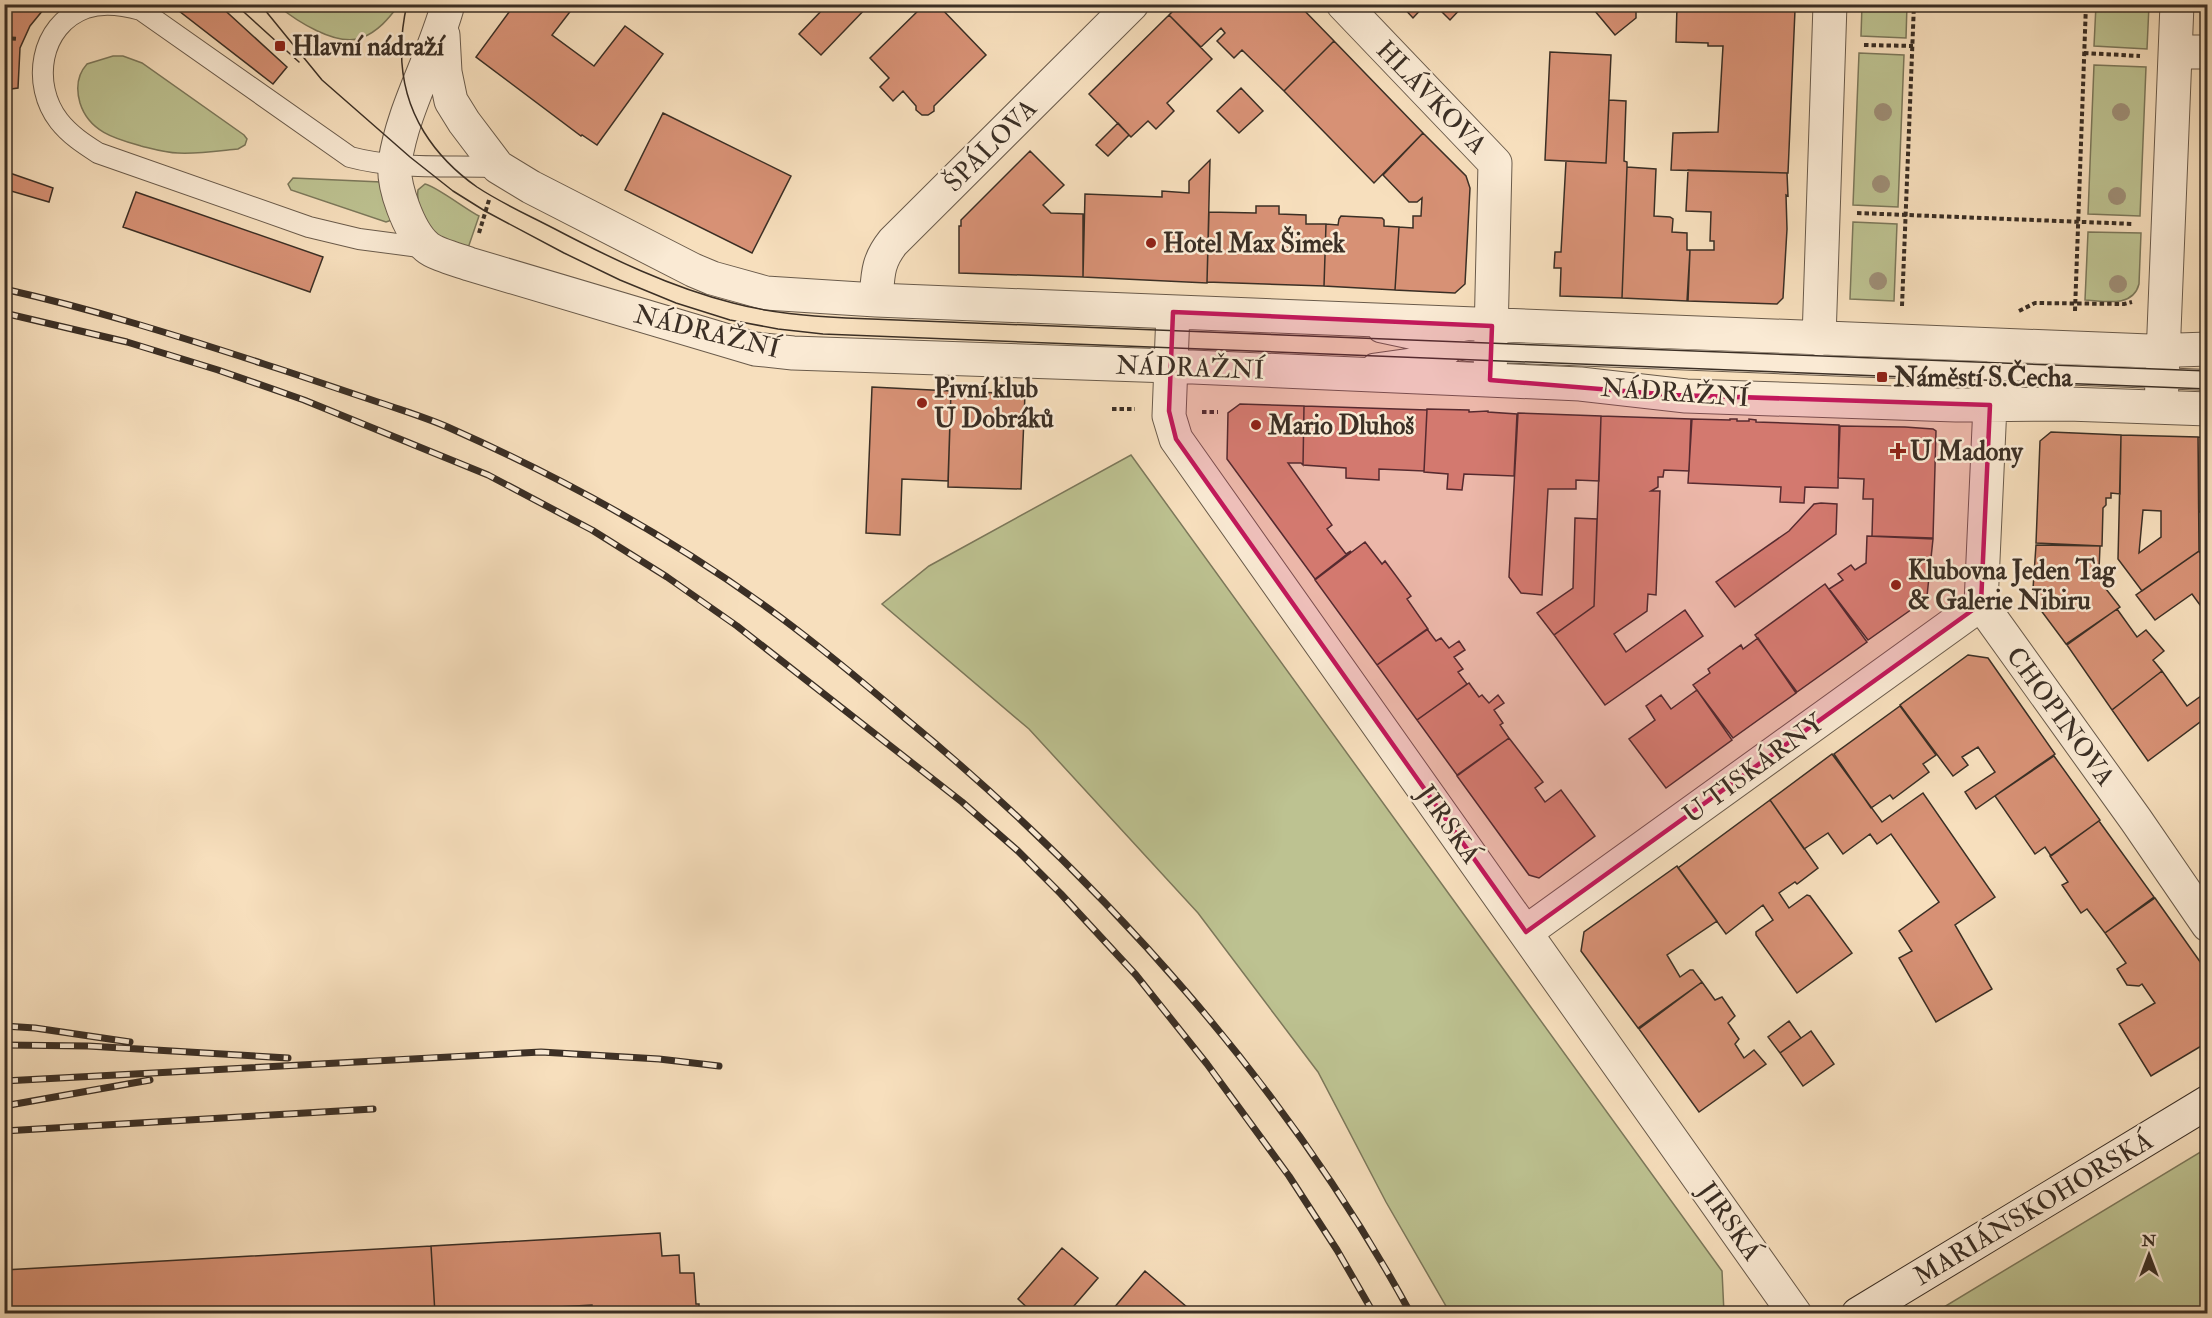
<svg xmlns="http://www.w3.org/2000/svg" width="2212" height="1318" font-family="'IM FELL Double Pica',serif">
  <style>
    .green { fill: #bdc291; stroke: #7c785b; stroke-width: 1.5 }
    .building { fill: #d79175; stroke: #3b2f25; stroke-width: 1.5; fill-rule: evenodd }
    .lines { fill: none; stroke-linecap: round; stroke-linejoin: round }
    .service-casing { stroke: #6a5b4b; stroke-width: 22 }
    .minor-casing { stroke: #6a5b4b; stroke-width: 35 }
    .secondary-casing { stroke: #3b2f25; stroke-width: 35 }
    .path { stroke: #3b2f25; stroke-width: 4; stroke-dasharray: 4.5 3; stroke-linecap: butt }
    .service { stroke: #faead4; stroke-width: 20 }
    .minor { stroke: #faead4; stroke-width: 33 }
    .secondary { stroke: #faead4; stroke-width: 33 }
    .tram { stroke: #3b2f25; stroke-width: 1.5 }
    .rail-casing { stroke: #3b2f25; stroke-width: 7 }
    .rail { stroke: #faead4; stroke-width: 4.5; stroke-dasharray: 14; stroke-linecap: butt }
    .tree { fill: #9e8e76 }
    .marked { fill: #c2185b; fill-opacity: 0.2; stroke: #c2185b; stroke-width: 4.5; stroke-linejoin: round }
    .poi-dot { fill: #8f2418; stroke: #faead4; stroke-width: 2 }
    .labels { text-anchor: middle; stroke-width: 5; stroke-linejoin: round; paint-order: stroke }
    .poi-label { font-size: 26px; font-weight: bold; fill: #3b2f25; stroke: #faead4; text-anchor: start }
    .street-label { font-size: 26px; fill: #3b2f25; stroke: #faead4 }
  </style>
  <rect width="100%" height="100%" fill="#f7dfbd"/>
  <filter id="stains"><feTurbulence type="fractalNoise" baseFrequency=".00333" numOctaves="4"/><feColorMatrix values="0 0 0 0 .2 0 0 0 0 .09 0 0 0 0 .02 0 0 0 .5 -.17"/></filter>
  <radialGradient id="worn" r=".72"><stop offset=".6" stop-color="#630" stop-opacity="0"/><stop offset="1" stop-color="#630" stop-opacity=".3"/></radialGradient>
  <!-- green -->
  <path class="green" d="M277 5H399C389 18 378 32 361 38 336 47 295 20 277 5Z
    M1862 5H1907L1906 38 1861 36Z
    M2096 5H2149L2147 49 2094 46Z
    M1859 53 1904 55 1898 207 1853 205Z
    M113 56H123L142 63 244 135 247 139 245 145 238 149C218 151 198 154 178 153 166 153 153 149 141 146 116 139 89 132 80 103 76 89 77 75 87 64Z
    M2094 65 2146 67 2140 216 2088 214Z
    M293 178 381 182 392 220 386 222 291 190 288 184Z
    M425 184C434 185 467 210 479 216L466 254C461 251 454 249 449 245 433 235 415 209 418 190Z
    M1853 222 1897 224 1894 301 1850 299Z
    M2088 232 2141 233 2139 284C2133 308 2104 301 2085 300Z
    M1131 455 1722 1271 1724 1313H1450L1386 1202 1318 1072 1198 913 1029 729 882 604 929 566Z
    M2207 1148V1313H1934Z"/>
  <!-- building -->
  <path class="building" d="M4 4H48L30 26 20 48 18 88 4 90Z
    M170 4H218L287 67 273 84Z
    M515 4H576L552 35 594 66 625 26 663 54 597 145 582 135 581 136 476 57Z
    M828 4H870L821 55 799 34Z
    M925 4H937L986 55 934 106V111L928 115H922L916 110V106L903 91 893 101 880 87 889 78 870 58Z
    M1180 4H1298L1334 41 1284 91 1242 50 1234 58 1217 41 1225 33 1221 28 1201 47 1169 15Z
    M1400 4H1426L1413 18Z
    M1434 4H1465L1450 20Z
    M1589 4H1634L1636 7V18L1615 35Z
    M1636 4H1795V10Z
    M1677 6 1795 10 1788 173 1671 170 1673 133 1718 132 1723 46H1708V43L1676 42Z
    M1169 15 1212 59 1167 103 1174 111 1156 129 1148 121 1131 137 1089 94Z
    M1334 41 1423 133 1374 183 1284 91Z
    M1550 52 1611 55 1606 163 1545 160Z
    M1241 88 1263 111 1239 133 1217 111Z
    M1609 100 1626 101 1624 161 1627 162V167L1622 298 1560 296 1561 268H1554L1555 252H1561L1566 161 1606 163Z
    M663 113 791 176 752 253 625 190Z
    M1118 123 1129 135 1108 156 1096 145Z
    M1423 133 1466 176 1470 188 1465 284 1455 293 1395 290 1399 227 1413 228V216H1421L1422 198 1417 202H1409L1383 175Z
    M1030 151 1064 185 1043 205 1051 213 1083 214V277L959 273V226H961V220Z
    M1210 160 1207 283 1083 277 1085 194 1162 197V191L1189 193V181Z
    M1627 167 1656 169 1654 216 1670 217 1673 219 1672 232 1687 233V250H1690L1687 301 1622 298Z
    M1688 170 1787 173 1788 196 1786 195 1787 229 1783 298 1777 304 1688 301 1690 250H1714V241H1710L1711 212 1686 211Z
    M4 171 53 188 49 202 4 189Z
    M136 192 323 257 310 292 123 227Z
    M2207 201H2208V315L2202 307Z
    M1256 206H1279V214L1306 215V224H1326L1324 286 1207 282 1209 212 1256 213Z
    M1341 216 1382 218 1384 220V226L1399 227 1395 290 1324 286 1326 224 1338 225 1339 219Z
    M872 387 951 391 948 481 902 479 900 535 866 533Z
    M951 391 1025 394 1021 489 948 487Z
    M1240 404 1304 406 1303 465 1301 463H1288L1332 525 1327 529 1346 554 1351 551 1315 579 1227 459 1228 413Z
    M1304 406 1427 410 1424 471 1379 469V480L1346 478V468L1303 465Z
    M1427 409 1469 410V412L1488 411V412L1517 414 1514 476 1464 474 1462 490 1447 489 1448 474 1424 472Z
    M1518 413 1601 416 1599 481 1576 480V489H1548L1542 595 1521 593 1509 577Z
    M1601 416 1691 419 1689 471 1664 470 1663 477H1658V487L1651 491H1660L1656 595 1648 594 1647 611 1614 634 1626 652 1685 610 1703 636 1605 705 1554 635 1594 606Z
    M1692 419 1730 420V419H1737V421H1749V419L1756 420V422L1839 425 1838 488 1805 487 1804 503 1780 502 1781 487 1688 483Z
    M1840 426 1905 427 1933 429 1936 431 1933 538 1872 536 1873 499H1863L1864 479 1838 478Z
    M2051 432 2121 435 2120 494 2111 493V498H2106V505L2103 508 2102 546 2036 543 2040 441Z
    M2121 435 2198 437 2199 551 2142 591 2118 559ZM2143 510 2161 511V537L2139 553Z
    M2198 437 2208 438V512H2199Z
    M1821 503 1837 504 1836 534 1735 607 1716 582 1789 531 1814 504Z
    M1575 518 1597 519 1594 606 1554 635 1537 613 1573 588Z
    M1867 536 1933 539 1927 596 1922 602 1868 640 1829 589 1843 580 1838 574 1851 565 1855 570 1866 563Z
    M1365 542 1382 564 1385 561 1411 596 1407 599 1428 629 1377 665 1315 580Z
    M2036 545 2100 546 2099 570 2104 571 2109 585 2106 589 2120 607 2066 644 2040 609H2039L2033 589Z
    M2199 551 2208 564V616L2192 594 2155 620 2136 595Z
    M1825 584 1867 642 1797 692 1755 635Z
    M2117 609 2137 637 2146 630 2164 651 2153 660 2162 671 2112 710 2067 645Z
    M1427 629 1436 641 1441 638 1449 648 1459 641 1465 650 1454 657 1463 669 1458 672 1467 684 1417 720 1377 665Z
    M1758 638 1796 693 1733 738 1693 685 1710 673 1708 669 1741 645 1743 649Z
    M1968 655 1988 658 2055 754 1976 809 1965 792 1995 772 1978 747 1962 757 1968 765 1953 776 1900 705Z
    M2162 671 2187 706 2208 691V716L2148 761 2112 710Z
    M1469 683 1479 697 1482 695 1489 703 1498 695 1504 703 1494 710 1503 723 1500 725 1509 738 1457 775 1417 720Z
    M1697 690 1732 740 1666 788 1629 739 1655 720 1646 706 1661 695 1671 709Z
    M1900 706 1936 755 1923 764 1929 772 1893 799 1890 795 1871 808 1834 754Z
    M1509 738 1543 782 1535 788 1545 802 1561 790 1595 836 1539 878 1529 875 1457 776Z
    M1832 754 1882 822 1923 793 1995 897 1955 925 1992 989 1936 1022 1899 958 1912 951 1899 931 1939 902 1891 834 1877 844 1870 834 1843 854 1828 833 1804 849 1770 800Z
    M2054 756 2100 820 2051 856 2045 847 2035 854 1995 796Z
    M1770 800 1818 868 1797 884 1795 882 1779 893 1789 908 1807 895 1810 896 1852 953 1797 993 1756 935V932L1773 920 1763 905 1726 934 1678 868Z
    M2099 821 2154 897 2105 933 2087 909 2081 913 2062 885 2068 882 2050 856Z
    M1677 866 1717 921 1667 955 1680 977 1690 970H1693L1702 982 1638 1028 1581 951 1584 932Z
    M2155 898 2208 973V1042L2151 1076 2119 1024 2155 1003 2142 984 2139 986 2127 985 2117 969 2126 963 2105 933Z
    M1702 982 1715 1000 1722 997 1735 1016 1728 1023 1739 1039 1735 1044 1744 1058 1754 1050 1766 1064 1699 1112 1639 1029Z
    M1789 1021 1801 1038 1780 1053 1768 1037Z
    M1811 1031 1834 1064 1803 1086 1780 1053Z
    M660 1233 662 1256 679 1255 680 1273H694L696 1304H699V1314H593L592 1305 435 1314 431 1246Z
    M431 1246 435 1314H4V1270Z
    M1062 1248 1098 1278 1067 1314H1034L1018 1299Z
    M1145 1271 1195 1314H1118L1113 1309Z"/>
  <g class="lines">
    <!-- service casing -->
    <g class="service-casing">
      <path id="service" d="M427 248 359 239 309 227 98 153C84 144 70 135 59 121 31 85 39 25 86 8 104 2 123 5 141 10L350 157C398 170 449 165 498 167
        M1379 332 1468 351 2208 380
        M1373 364 1451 353"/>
    </g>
    <!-- minor casing -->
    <g class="minor-casing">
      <path id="minor" d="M448 4C434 57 403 108 395 162 392 185 409 232 427 247 435 254 458 260 469 264L755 349 793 353 1170 366 1580 384 1686 396 1956 405 2068 404 2208 409
        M1343 4 1495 163 1490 380
        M443 35 445 72 451 101 464 122 498 167 531 187 693 270 712 278 766 293 876 300 2149 351 2208 349
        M2176 52H2208
        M876 300C878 275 877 262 893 242L1132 4
        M1173 312 1169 416 1176 439 1795 1314
        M1819 339 1830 4
        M2010 346 1990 405 1981 604 2136 820 2208 925
        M2161 407 2177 4
        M1526 932 1981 604"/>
    </g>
    <!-- secondary casing -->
    <g class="secondary-casing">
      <path id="secondary" d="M1858 1314 2208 1102"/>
    </g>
    <!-- path -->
    <path class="path" d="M4 38 18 39
      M1864 45 1913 46
      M2084 53 2140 56
      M1857 213 2134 224
      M479 233 489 200
      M1902 306 1914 4
      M2019 311 2035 303 2124 304 2132 302
      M2075 311 2086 4
      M1112 409H1135
      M1202 412H1218"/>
    <!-- service -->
    <use href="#service" class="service"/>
    <!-- minor -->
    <use href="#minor" class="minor"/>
    <!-- secondary -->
    <use href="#secondary" class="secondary"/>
    <!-- tram -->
    <path class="tram" d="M235 4 299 62
      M260 4 322 80 410 157 453 191 485 211 564 253 620 280 676 303 730 320 778 329 823 334 2208 389
      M407 4C397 48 400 93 424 132 437 153 457 173 477 187 501 203 528 215 553 228 610 258 670 287 733 303 770 313 808 316 846 318L2208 371"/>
    <!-- rail casing -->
    <g class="rail-casing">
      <path id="rail" d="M4 289C93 309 178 336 264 364 305 377 344 391 384 404 407 412 430 419 452 429 567 480 679 542 780 617 823 649 865 684 906 719 1106 884 1287 1086 1411 1314
        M4 313 127 342 218 370 304 400 488 475 592 530 667 577 737 626 962 802 1018 851 1061 894 1136 975 1207 1064 1289 1176 1337 1250 1374 1314
        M4 1026 35 1028 130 1042
        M4 1045 88 1046 288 1058
        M4 1081 541 1052 659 1059 719 1066
        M4 1106 150 1080
        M4 1131 373 1109"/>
    </g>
    <!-- rail -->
    <use href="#rail" class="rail"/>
  </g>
  <!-- trees -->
  <g class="tree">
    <circle cx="1883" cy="112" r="9"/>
    <circle cx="2121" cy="112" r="9"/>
    <circle cx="1881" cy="184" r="9"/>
    <circle cx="2117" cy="196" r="9"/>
    <circle cx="1878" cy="281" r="9"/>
    <circle cx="2118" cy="284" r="9"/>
  </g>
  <!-- marked area -->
  <path class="marked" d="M1173 312 1492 326 1490 380 1673 395 1990 405 1981 604 1526 932 1176 439 1169 411Z"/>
  <!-- markers -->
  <g class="poi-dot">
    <rect x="274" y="40" width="12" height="12" rx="3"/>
    <circle cx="1151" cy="243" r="6"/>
    <rect x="1876" y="371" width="12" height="12" rx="3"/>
    <circle cx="922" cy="403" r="6"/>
    <circle cx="1256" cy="425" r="6"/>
    <path d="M1895 442h6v6h6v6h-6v6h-6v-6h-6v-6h6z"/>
    <circle cx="1896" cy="585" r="6"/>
  </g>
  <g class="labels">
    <!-- poi labels -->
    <g class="poi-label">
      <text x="292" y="55">Hlavní nádraží</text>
      <text x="1163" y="252">Hotel Max Šimek</text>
      <text x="1894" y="386">Náměstí S.Čecha</text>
      <text x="934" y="397">Pivní klub<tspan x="934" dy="30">U Dobráků</tspan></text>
      <text x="1268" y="434">Mario Dluhoš</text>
      <text x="1910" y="460">U Madony</text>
      <text x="1908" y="579">Klubovna Jeden Tag<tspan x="1908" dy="30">&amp; Galerie Nibiru</tspan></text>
    </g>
    <!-- street labels -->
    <g class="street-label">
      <text transform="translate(1432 97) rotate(46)" y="9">HLÁVKOVA</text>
      <text transform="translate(990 145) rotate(-45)" y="9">ŠPÁLOVA</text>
      <text transform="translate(707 331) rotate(14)" y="9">NÁDRAŽNÍ</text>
      <text transform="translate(1190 367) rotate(2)" y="9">NÁDRAŽNÍ</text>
      <text transform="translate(1675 392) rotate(4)" y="9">NÁDRAŽNÍ</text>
      <text transform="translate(2061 716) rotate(54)" y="9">CHOPINOVA</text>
      <text transform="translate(1753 768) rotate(-36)" y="9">U TISKÁRNY</text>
      <text transform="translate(1449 824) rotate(55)" y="9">JIRSKÁ</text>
      <text transform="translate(2033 1208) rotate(-31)" y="9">MARIÁNSKOHORSKÁ</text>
      <text transform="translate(1730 1221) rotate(55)" y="9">JIRSKÁ</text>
    </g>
  </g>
  <!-- margin -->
  <rect width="2212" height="1318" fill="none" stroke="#f7dfbd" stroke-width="24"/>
  <rect x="6" y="6" width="2200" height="1306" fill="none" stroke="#3b2f25" stroke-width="3"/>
  <rect x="12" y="12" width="2188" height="1294" fill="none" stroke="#3b2f25" stroke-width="1.5"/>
  <!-- north arrow -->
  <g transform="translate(2149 1255)" stroke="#faead4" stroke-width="4.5" paint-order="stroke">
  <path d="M0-4.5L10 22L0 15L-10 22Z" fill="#3b2f25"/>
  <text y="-9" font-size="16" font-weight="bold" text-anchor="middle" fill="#3b2f25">N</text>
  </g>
  <rect width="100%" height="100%" filter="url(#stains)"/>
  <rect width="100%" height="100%" fill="url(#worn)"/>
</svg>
